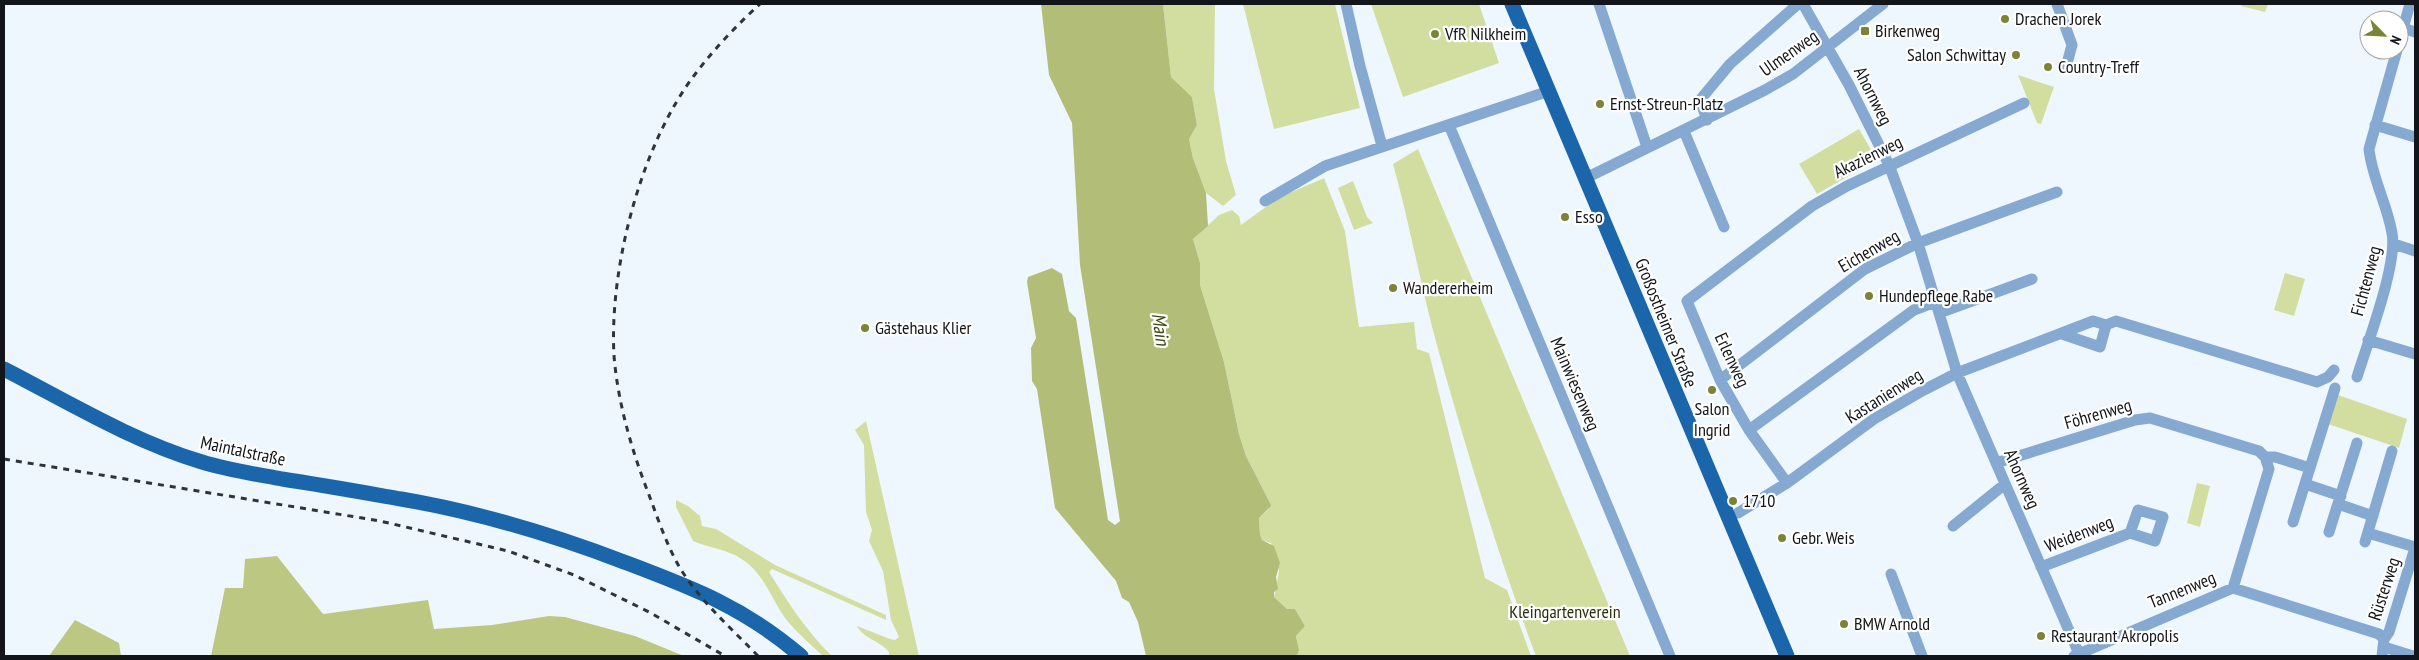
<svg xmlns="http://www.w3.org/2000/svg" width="2419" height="660" font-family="'PT Sans Narrow',sans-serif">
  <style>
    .green { fill: #d2dea0 }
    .forest { fill: #bcc882 }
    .water { fill: #b2be78 }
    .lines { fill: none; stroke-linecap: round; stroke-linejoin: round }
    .minor { stroke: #85a9d0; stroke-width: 11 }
    .major { stroke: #1b66ab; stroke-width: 15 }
    .rail { stroke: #2f3439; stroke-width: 3; stroke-dasharray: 6 6; stroke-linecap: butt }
    .poi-dot { fill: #798533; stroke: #fff; stroke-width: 2 }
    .labels { text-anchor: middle; stroke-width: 4.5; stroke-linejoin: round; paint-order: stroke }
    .poi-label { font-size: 18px; fill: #12161b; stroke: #fff; text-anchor: start }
    .street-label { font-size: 18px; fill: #12161b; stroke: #fff }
    .park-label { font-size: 18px; fill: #292e0f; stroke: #fff }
    .water-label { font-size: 19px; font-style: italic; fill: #404713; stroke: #fff }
  </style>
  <rect width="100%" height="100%" fill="#eff7fe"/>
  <!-- green -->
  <path class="green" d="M1163 4H1215L1214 89 1226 161 1236 195 1223 206 1206 193 1193 158 1189 139 1197 125 1192 97 1171 77Z
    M1243 4H1335L1360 108 1274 129Z
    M1371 4H1479L1499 63 1403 97Z
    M2242 4H2268L2265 12 2241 6Z
    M2018 75 2054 87 2041 124 2037 123Z
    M1859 129 1877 160 1817 194 1799 164Z
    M1418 149 1630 656H1536C1498 556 1467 452 1438 349 1421 288 1410 225 1393 164Z
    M1324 178 1345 231 1359 327 1414 322 1417 349 1429 353 1485 578 1507 590 1531 656H1297L1299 650 1296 636 1305 626 1295 609H1287L1274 597 1279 571 1271 543 1262 540 1260 535 1259 518 1268 510 1270 503 1246 456 1239 434 1224 362 1200 285V263L1193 239 1219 215 1232 210 1239 216 1241 225 1278 198Z
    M1353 181 1367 217 1373 223 1354 230 1338 188Z
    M2285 273 2305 279 2294 316 2274 310Z
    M2338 395 2407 419 2399 448 2328 424Z
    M866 421 919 656H889V652C880 641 863 638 857 626L890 639 895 640 899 637 891 620 883 571 869 541 872 530 866 512 864 445 855 430Z
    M2197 483 2210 486 2200 527 2187 523Z
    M676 500 688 506 700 516 702 526 716 529 775 565 886 615V620L772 569 769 572C788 602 806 631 832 656H823C810 644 796 632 785 618 771 598 764 574 743 560 728 549 709 548 693 541L676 507Z"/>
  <!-- forest -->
  <path class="forest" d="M277 556 323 614 428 600 434 629 492 625 549 616 565 617 635 636 684 656H211L225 588H243L245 559Z
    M75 620 119 643 121 656H49Z"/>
  <!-- water -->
  <path class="water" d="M1041 4H1163L1171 77 1192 97 1197 125 1189 139 1193 158 1206 193 1208 226 1193 239 1200 263V285L1224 362 1239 434 1246 456 1270 503 1271 506 1259 518 1260 535 1262 540 1274 546 1280 563 1276 577 1278 589 1274 592V597L1287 609H1295L1305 626 1296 636 1299 650 1297 656H1146L1138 622 1129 602 1122 598 1116 581 1055 508 1037 389 1032 381 1031 348 1036 338 1027 282 1028 277 1052 268 1062 274 1069 311 1076 318 1108 520 1115 525 1120 521 1080 265 1072 123 1049 75Z"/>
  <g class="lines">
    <!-- minor -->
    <path class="minor" d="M1346 4 1360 66 1382 146
      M1599 4 1647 147
      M1803 4 1849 85 1889 165 1918 243 1957 373 2080 656
      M2057 4 2072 45 2066 67
      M2403 28 2415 32
      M2399 42 2410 4
      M1707 120 1700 100 1730 64 1798 4
      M1449 125 1670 656
      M2375 125 2415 137
      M1684 131 1724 227
      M1586 178 1765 90 1793 74 1883 4
      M1265 201 1325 166 1549 91
      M2394 244 2415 251
      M1939 313 2032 279
      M2106 325 2116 321 2317 382 2328 377 2334 370
      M2368 340 2415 354
      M2357 377C2367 344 2398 264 2392 233 2387 204 2372 178 2369 149L2397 50
      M1720 380 1865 269 1918 243 2057 192
      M1749 430 1914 310 1935 302
      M2265 457H2275L2310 468
      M1996 463 2135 420 2150 418 2259 451 2265 457 2269 469 2233 588
      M1787 483 1749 430 1720 380 1687 301 1812 206 1847 186 2024 103
      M2305 484 2341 496
      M2338 504 2373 516
      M1738 513 1787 483 1874 419 1922 391 1957 373 2093 321 2106 325 2100 347 2062 334
      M2293 522 2335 388
      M1953 526 2005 484
      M2329 532 2357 443
      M2368 533 2415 547
      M2365 542 2392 451
      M2041 567 2130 533 2155 541 2163 517 2138 510 2130 533
      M1891 574 1922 656
      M2384 639 2389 632 2415 548
      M2384 647 2413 656
      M2074 656 2233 588 2379 634 2384 639 2382 656"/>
    <!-- major -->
    <path class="major" d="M1512 4 1787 656
      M4 369C68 402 132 441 202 462 228 470 255 474 282 479 322 485 361 492 401 499 477 512 551 534 624 562 693 588 744 607 801 656"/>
    <!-- rail -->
    <path class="rail" d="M4 459 380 521 508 551 574 575 649 612 725 656
      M758 656C732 629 700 601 680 568 667 546 658 519 649 495 632 451 618 404 614 356 609 268 641 144 696 73 715 48 737 25 760 4"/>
  </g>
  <!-- markers -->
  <g class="poi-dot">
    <circle cx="2005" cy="19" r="5"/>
    <rect x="1860" y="26" width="10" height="10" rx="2.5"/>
    <circle cx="1435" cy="34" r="5"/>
    <circle cx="2016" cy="55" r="5"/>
    <circle cx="2048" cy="67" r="5"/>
    <circle cx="1600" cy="104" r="5"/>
    <circle cx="1565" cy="217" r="5"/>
    <circle cx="1393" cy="288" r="5"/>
    <circle cx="1869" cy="296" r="5"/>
    <circle cx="865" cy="328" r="5"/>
    <circle cx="1712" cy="390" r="5"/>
    <circle cx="1733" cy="501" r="5"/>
    <circle cx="1782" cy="538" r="5"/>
    <circle cx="1844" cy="624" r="5"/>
    <circle cx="2041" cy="636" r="5"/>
  </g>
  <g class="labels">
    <!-- poi labels -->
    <g class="poi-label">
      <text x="2015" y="25">Drachen Jorek</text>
      <text x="1875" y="37">Birkenweg</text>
      <text x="1445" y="40">VfR Nilkheim</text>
      <text x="2006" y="61" text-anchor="end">Salon Schwittay</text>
      <text x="2058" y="73">Country-Treff</text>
      <text x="1610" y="110">Ernst-Streun-Platz</text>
      <text x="1575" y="223">Esso</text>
      <text x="1403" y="294">Wandererheim</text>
      <text x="1879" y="302">Hundepflege Rabe</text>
      <text x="875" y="334">Gästehaus Klier</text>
      <text x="1712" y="415" text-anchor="middle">Salon<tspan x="1712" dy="21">Ingrid</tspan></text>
      <text x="1743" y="507">1710</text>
      <text x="1792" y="544">Gebr. Weis</text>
      <text x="1854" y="630">BMW Arnold</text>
      <text x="2051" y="642">Restaurant Akropolis</text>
    </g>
    <!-- street labels -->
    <g class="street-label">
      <text transform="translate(1789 53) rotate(-35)" y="6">Ulmenweg</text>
      <text transform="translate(1873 96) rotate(63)" y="6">Ahornweg</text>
      <text transform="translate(1868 157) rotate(-26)" y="6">Akazienweg</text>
      <text transform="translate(1869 251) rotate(-30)" y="6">Eichenweg</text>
      <text transform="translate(2366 281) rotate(-75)" y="6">Fichtenweg</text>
      <text transform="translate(1666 323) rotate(68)" y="6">Großostheimer Straße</text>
      <text transform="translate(1732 360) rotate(65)" y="6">Erlenweg</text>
      <text transform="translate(1575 384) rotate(67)" y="6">Mainwiesenweg</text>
      <text transform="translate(1884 396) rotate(-32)" y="6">Kastanienweg</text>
      <text transform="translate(2098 414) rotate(-16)" y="6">Föhrenweg</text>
      <text transform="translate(243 451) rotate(12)" y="6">Maintalstraße</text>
      <text transform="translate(2022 479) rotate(66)" y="6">Ahornweg</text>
      <text transform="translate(2079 534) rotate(-21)" y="6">Weidenweg</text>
      <text transform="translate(2384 589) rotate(-72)" y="6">Rüsterweg</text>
      <text transform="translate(2182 590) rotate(-22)" y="6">Tannenweg</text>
    </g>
    <!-- park labels -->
    <g class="park-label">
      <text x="1565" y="618">Kleingartenverein</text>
    </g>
    <!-- water labels -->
    <g class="water-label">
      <text transform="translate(1161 329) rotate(82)" y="7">Main</text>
    </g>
  </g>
  <!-- border -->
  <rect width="2419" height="660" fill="none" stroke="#12161b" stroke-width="10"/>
  <!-- north arrow -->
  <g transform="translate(2384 35) rotate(114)"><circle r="24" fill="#ffffff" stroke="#a0a2a4"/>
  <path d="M0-4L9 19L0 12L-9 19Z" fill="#798533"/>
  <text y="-8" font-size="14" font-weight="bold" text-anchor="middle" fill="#12161b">N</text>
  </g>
</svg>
